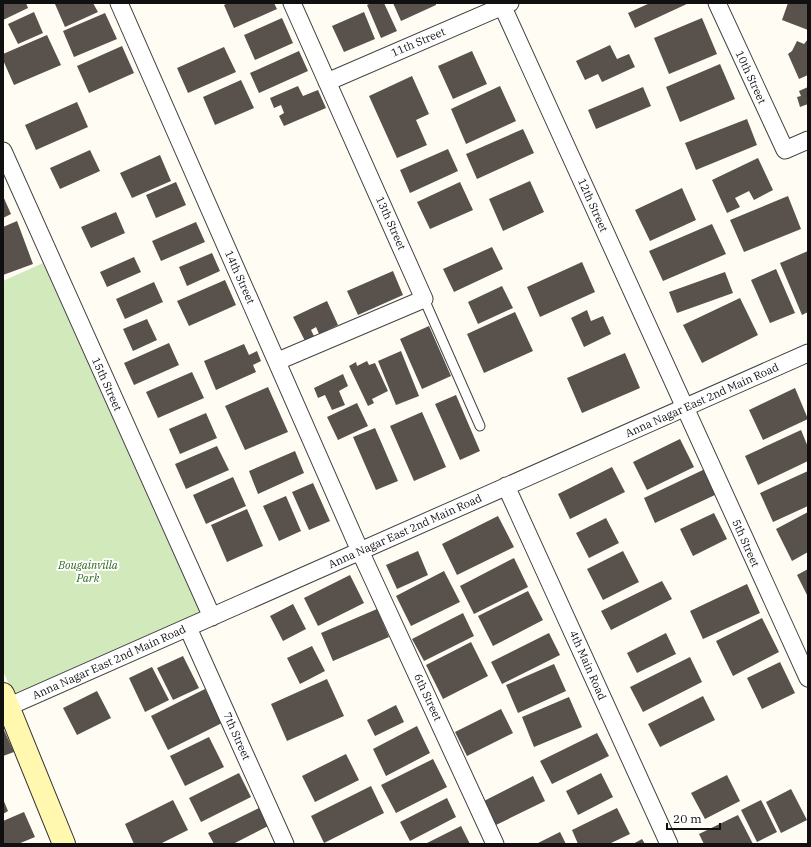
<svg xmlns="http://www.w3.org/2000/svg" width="811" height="847" font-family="'IBM Plex Serif',serif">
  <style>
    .green { fill: #d2eabb }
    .building { fill: #59514c }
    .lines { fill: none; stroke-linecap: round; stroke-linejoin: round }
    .lane-casing { stroke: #434343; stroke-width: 11 }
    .street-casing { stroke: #434343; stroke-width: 19 }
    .secondary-casing { stroke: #323232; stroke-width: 24 }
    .lane { stroke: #fff; stroke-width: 9 }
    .street { stroke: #fff; stroke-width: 17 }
    .secondary { stroke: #fff8ae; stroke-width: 22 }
    .labels { text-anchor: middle; stroke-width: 4; stroke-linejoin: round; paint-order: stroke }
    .street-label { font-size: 11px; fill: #101010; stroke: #fff }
    .park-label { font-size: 11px; font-style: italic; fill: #2c691e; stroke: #fff }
  </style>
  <rect width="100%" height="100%" fill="#fffdf3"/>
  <!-- green -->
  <path class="green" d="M43 263 201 615 14 696 3 671V281Z"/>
  <!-- building -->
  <path class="building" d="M3 3H26L28 8 3 20Z
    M57 3H93L98 12 65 27 55 4Z
    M228 3H274L277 9 234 28 224 5Z
    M371 3H384L397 31 381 38 367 5Z
    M393 3H436V5L401 21Z
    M650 3H689L635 28 628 13Z
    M788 3H808V30L782 20Z
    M34 12 43 33 18 44 8 24Z
    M364 12 375 39 344 52 332 26Z
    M105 13 117 39 74 57 63 31Z
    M282 18 293 43 255 60 244 35Z
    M702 18 717 54 669 74 654 38Z
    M47 35 61 65 14 85 3 60V54Z
    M808 39V75L799 79 788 54 792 51 797 41 804 44Z
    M610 45 617 59 629 54 635 67 602 82 598 74 585 80 576 61Z
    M122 46 134 73 89 93 77 66Z
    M224 47 236 72 188 93 177 68Z
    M299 51 308 71 259 93 250 73Z
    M472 51 487 84 453 99 438 66Z
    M720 64 735 99 680 122 666 87Z
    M412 76 429 114 416 120 427 145 397 158 369 96Z
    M241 80 254 108 215 125 203 97Z
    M298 86 303 96 318 90 326 108 284 126 279 116 284 113 281 105 274 108 270 98Z
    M500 86 516 121 466 144 451 109Z
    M643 87 651 106 596 129 588 110Z
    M808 87V104L800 107 797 97 801 96 799 91Z
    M77 102 88 127 36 150 25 125Z
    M747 119 757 145 696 170 685 143Z
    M523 129 534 153 477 179 466 154Z
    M448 149 458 171 410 193 400 170Z
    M90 150 100 171 60 189 50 168Z
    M160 155 171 181 132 198 120 173Z
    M758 158 773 190 754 200 749 191 735 198 740 207 727 213 712 180Z
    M530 181 544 212 503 231 489 199Z
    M176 182 186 205 156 218 146 195Z
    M460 182 473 210 430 229 417 202Z
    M682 188 696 220 650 241 635 210Z
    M3 196 11 214 3 218Z
    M788 196 801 229 744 252 730 220Z
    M116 212 125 233 91 248 81 227Z
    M17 221 33 264 3 275V227Z
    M196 222 205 242 161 261 152 241Z
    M712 224 726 254 663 281 649 251Z
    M492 247 503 269 454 292 443 269Z
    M808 251V312L802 315 780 263Z
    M212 253 220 271 187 286 179 267Z
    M134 257 141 272 107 287 100 272Z
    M582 262 595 292 540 317 527 287Z
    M776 269 795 313 770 323 751 280Z
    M393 271 403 295 358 315 347 291Z
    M725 272 733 293 677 313 669 292Z
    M225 280 236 305 189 326 177 301Z
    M154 282 163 302 125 319 116 299Z
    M502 286 513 308 478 324 468 302Z
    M740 298 758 335 702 363 683 325Z
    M327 301 338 325 319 334 316 327 311 330 314 336 305 341 293 317Z
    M587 310 591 321 603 316 611 334 584 347 571 318Z
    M515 312 533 351 484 373 467 334Z
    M147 319 157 340 133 351 123 329Z
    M429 326 451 376 422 389 400 339Z
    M169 343 179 365 134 385 124 363Z
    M244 344 249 355 257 351 261 361 253 365 256 372 216 390 204 361Z
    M401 351 419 396 396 405 378 361Z
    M625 353 640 388 582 413 567 378Z
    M367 361 369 365 375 363 388 391 372 399 374 403 368 406 349 366 356 362 357 366Z
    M192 372 204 398 158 418 146 392Z
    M343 374 348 386 339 391 345 405 332 410 325 395 318 398 314 388Z
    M268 387 288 432 245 450 225 406Z
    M795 388 808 419 763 440 749 410Z
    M456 395 480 451 460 460 435 404Z
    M357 403 368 426 338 440 327 417Z
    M422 412 446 467 414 481 390 426Z
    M206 413 217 438 180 454 169 429Z
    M375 428 398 481 376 490 353 437Z
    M801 430 808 447V461L758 485 745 456Z
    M680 439 694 467 647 490 633 462Z
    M217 446 229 470 186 489 175 464Z
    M295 451 304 473 258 494 249 471Z
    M612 467 625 492 570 519 558 494Z
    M705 469 717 494 655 523 644 498Z
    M808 471V506L773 522 760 493Z
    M233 477 246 506 206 524 193 495Z
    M313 483 330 521 309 530 292 492Z
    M286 496 301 531 279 541 263 506Z
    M247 509 263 546 227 562 211 525Z
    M808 512V552L792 561 776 529Z
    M714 513 727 539 693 556 680 529Z
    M498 516 514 547 457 575 442 544Z
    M606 518 619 543 589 558 576 533Z
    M418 551 428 575 397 589 386 565Z
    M623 551 639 582 603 600 587 569Z
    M514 558 528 587 474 614 460 586Z
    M808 569V597L797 575Z
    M444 571 460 602 411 626 396 596Z
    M350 575 364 603 318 626 304 598Z
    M662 581 672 599 611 630 601 611Z
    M747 584 760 613 703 639 690 611Z
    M528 591 543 620 493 646 478 616Z
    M293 604 306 629 283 641 270 616Z
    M377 609 389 637 333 661 321 633Z
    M463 613 474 636 424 661 412 639Z
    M762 618 779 652 733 676 716 641Z
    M549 633 560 655 502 684 491 662Z
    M666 633 676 654 637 673 627 653Z
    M471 642 488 676 443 699 426 665Z
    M312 646 325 671 300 684 287 658Z
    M183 656 199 688 173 700 157 668Z
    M690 657 702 682 643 712 630 687Z
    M780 662 795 693 762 709 747 678Z
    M554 664 566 691 518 713 506 685Z
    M152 667 169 700 145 712 129 678Z
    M327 679 344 716 287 741 271 704Z
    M205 689 222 723 168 750 151 716Z
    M97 691 111 718 77 735 63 708Z
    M703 696 715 720 660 747 648 724Z
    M569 697 582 727 534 747 522 717Z
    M396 705 404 722 375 736 367 720Z
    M501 709 513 733 467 756 455 732Z
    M417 726 430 753 386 776 373 749Z
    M3 728 14 752 3 756Z
    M597 733 609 756 552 784 540 761Z
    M209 737 224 767 185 786 170 756Z
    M346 754 359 780 315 802 302 776Z
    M433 759 447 787 396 813 381 785Z
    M239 773 251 797 201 822 189 798Z
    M601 773 613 797 578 815 566 791Z
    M727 775 740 801 705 819 691 793Z
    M533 776 545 801 496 825 484 801Z
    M371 786 384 813 324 843 311 816Z
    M791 789 807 820 781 833 766 802Z
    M447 798 456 817 410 841 400 822Z
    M3 799 8 811 3 814Z
    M173 800 188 830 160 844H134L125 824Z
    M761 800 777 832 757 842 741 810Z
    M259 808 268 826 233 844H214L208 833Z
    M617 808 630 834 609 844H578L572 830Z
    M24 812 35 837 18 844H3V821Z
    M738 815 753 844H704L699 834Z
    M461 826 470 844H425Z
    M560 832 566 844H536Z
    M642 839 645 844H633Z"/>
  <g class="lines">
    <!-- lane casing -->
    <g class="lane-casing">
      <path id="lane" d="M424 299 480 426"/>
    </g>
    <!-- street casing -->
    <g class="street-casing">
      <path id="street" d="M119 3 360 551 495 844
        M501 3 808 678
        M717 3 785 150 808 140
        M327 82 510 3
        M3 151 212 617
        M278 361 424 299 292 3
        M506 486 669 844
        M188 628 285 844
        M3 709 808 353"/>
    </g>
    <!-- secondary casing -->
    <g class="secondary-casing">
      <path id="secondary" d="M3 694 64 844"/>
    </g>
    <!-- lane -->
    <use href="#lane" class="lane"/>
    <!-- street -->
    <use href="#street" class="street"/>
    <!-- secondary -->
    <use href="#secondary" class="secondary"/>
  </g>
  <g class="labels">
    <!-- street labels -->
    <g class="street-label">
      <text transform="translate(418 42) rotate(-23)" y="4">11th Street</text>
      <text transform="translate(751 77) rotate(65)" y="4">10th Street</text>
      <text transform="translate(593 205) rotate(66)" y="4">12th Street</text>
      <text transform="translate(391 223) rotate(66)" y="4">13th Street</text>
      <text transform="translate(240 277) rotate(66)" y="4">14th Street</text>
      <text transform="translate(107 384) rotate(66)" y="4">15th Street</text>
      <text transform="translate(702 400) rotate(-24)" y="4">Anna Nagar East 2nd Main Road</text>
      <text transform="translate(405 531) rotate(-24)" y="4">Anna Nagar East 2nd Main Road</text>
      <text transform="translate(746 543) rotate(66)" y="4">5th Street</text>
      <text transform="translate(109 662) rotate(-24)" y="4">Anna Nagar East 2nd Main Road</text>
      <text transform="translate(588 665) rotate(66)" y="4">4th Main Road</text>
      <text transform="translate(428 697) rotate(65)" y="4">6th Street</text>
      <text transform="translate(237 736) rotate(66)" y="4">7th Street</text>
    </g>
    <!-- park labels -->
    <g class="park-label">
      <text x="88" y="569">Bougainvilla<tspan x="88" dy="13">Park</tspan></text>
    </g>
  </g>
  <!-- border -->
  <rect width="811" height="847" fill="none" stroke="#101010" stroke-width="8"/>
  <!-- scale -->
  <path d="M667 823v6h53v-6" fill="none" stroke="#101010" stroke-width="2"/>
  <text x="673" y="823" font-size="12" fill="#101010" stroke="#ffffff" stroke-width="3" paint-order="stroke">20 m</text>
</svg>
